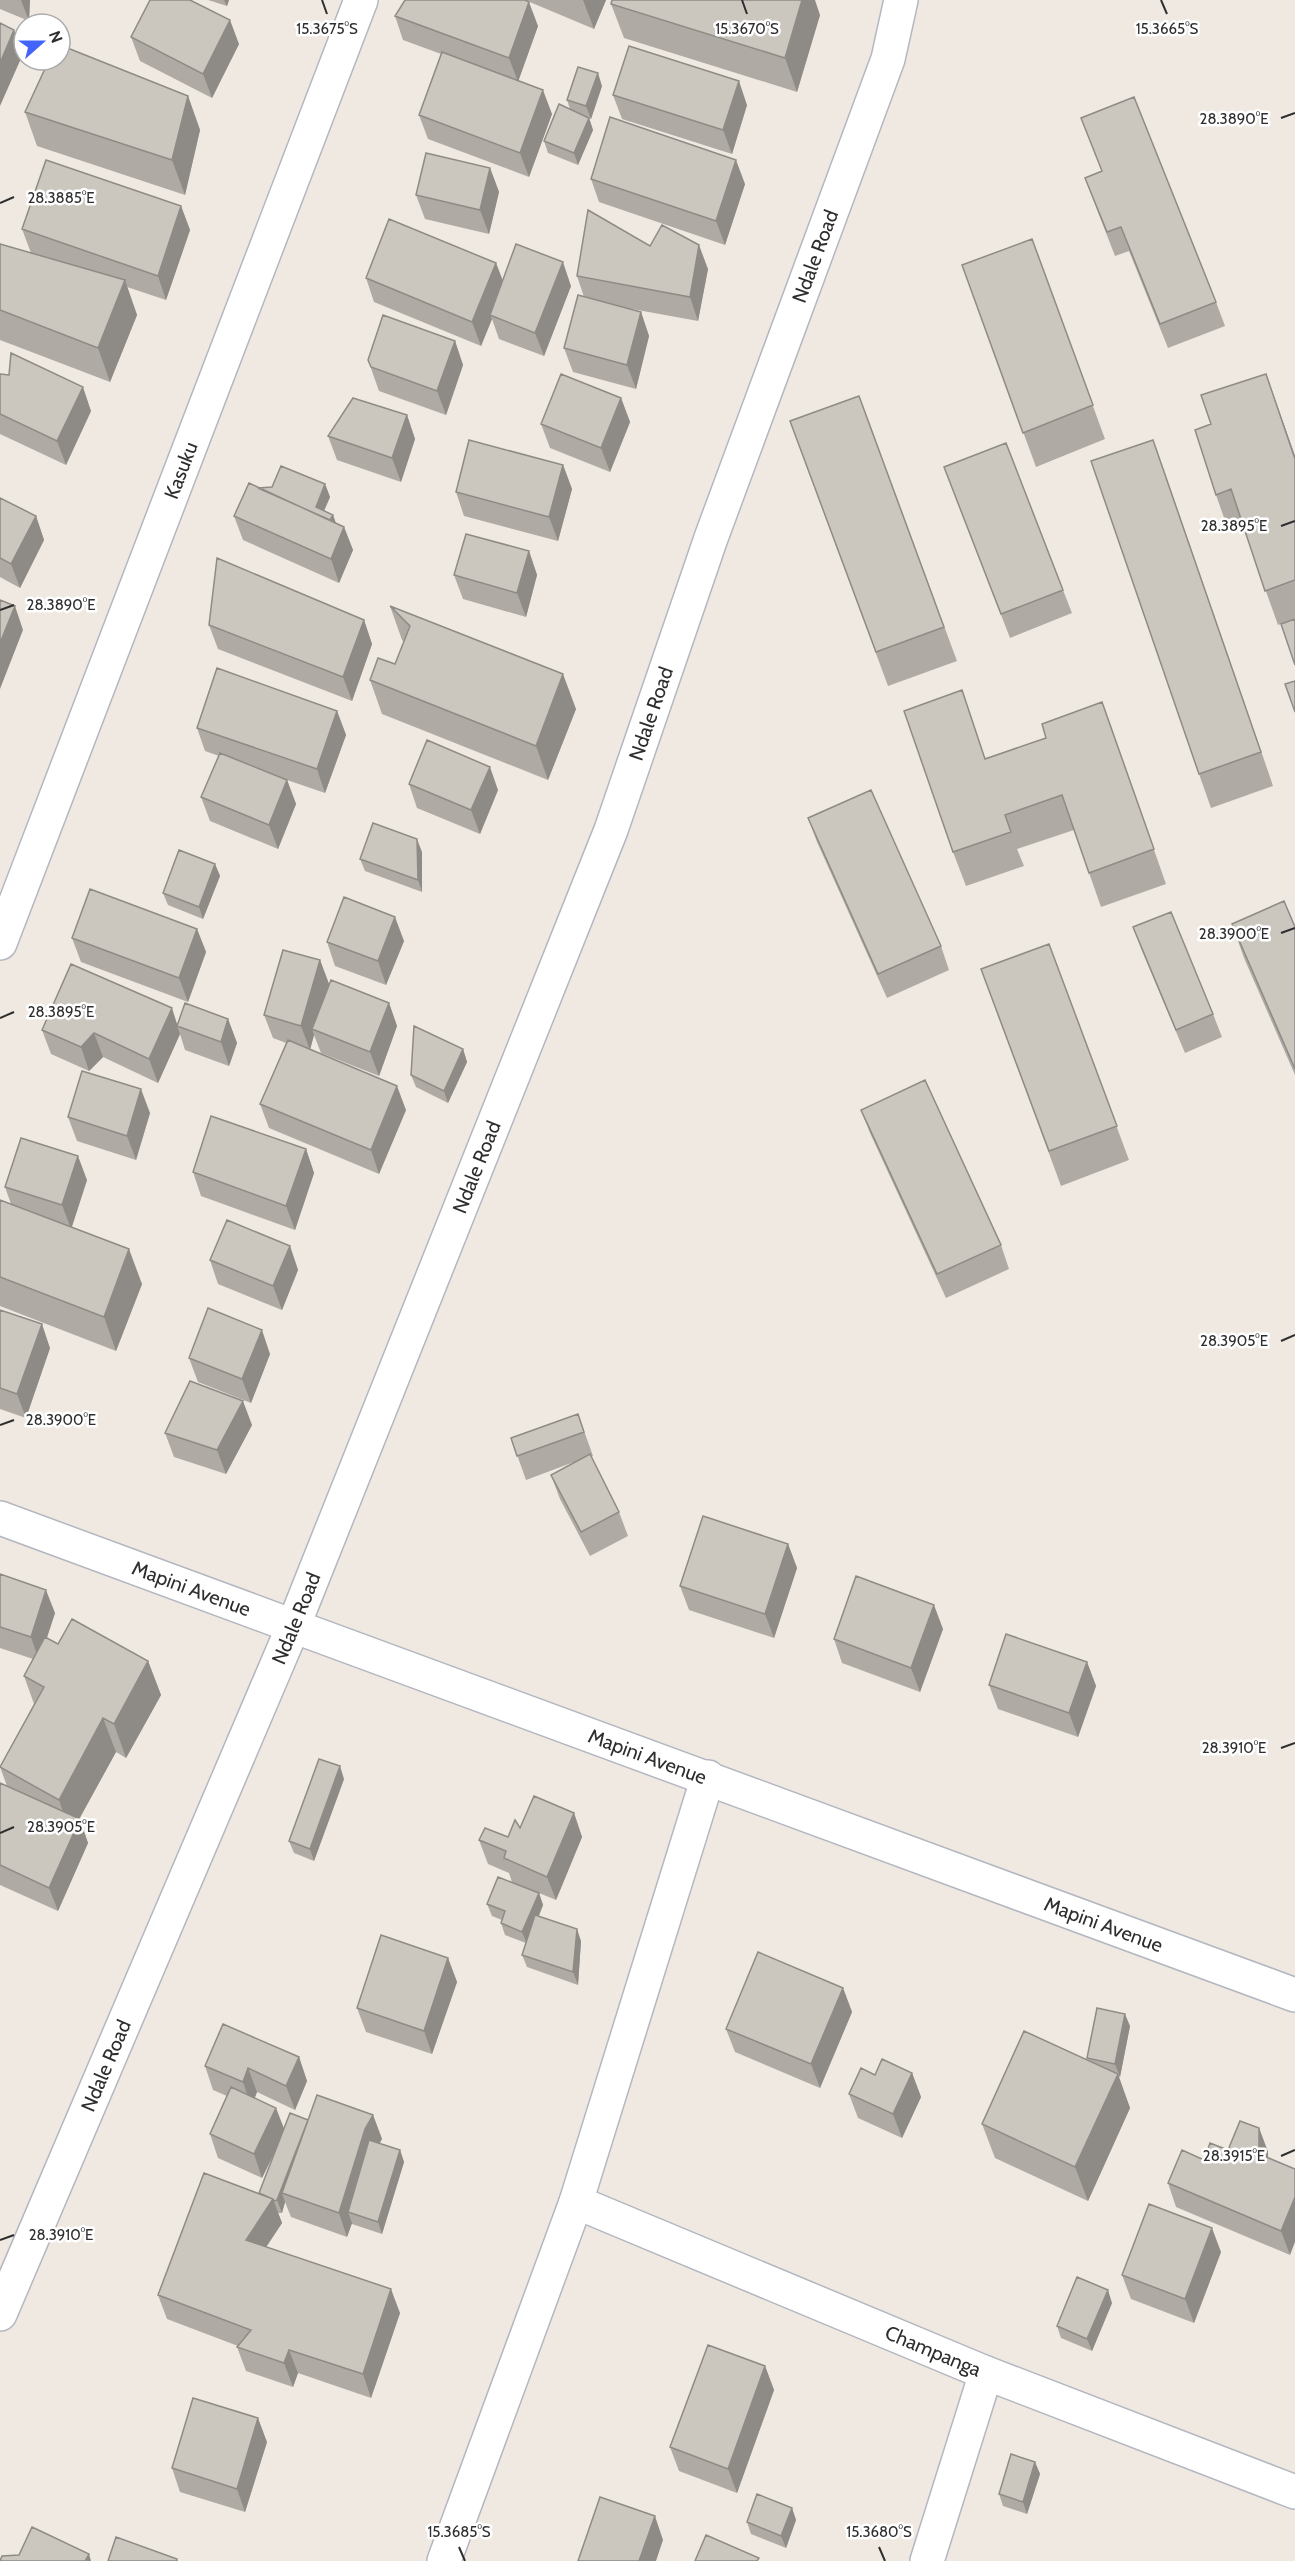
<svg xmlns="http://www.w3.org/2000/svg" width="1295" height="2561" font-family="Cabin,sans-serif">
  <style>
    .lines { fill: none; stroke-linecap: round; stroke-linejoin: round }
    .minor-casing { stroke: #b4b7c1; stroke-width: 36 }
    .minor { stroke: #fff; stroke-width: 33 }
    .wall { fill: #afaba4 }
    .shaded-wall { fill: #8e8b86 }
    .building { fill: #cbc7bf; stroke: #8e8b86; stroke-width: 1.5 }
    .ticks { fill: none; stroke: #2e2e2e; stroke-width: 2 }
    .labels { text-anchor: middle; stroke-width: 5; stroke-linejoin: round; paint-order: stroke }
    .street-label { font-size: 20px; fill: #2e2e2e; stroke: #fff }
    .ticks-label { font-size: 15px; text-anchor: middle; fill: #2e2e2e; stroke: #fff; stroke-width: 5; stroke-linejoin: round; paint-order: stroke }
  </style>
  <rect width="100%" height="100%" fill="#efe9e1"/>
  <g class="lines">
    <!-- minor casing -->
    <g class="minor-casing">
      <g id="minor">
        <path id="s1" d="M0 943 361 0"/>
        <path id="s2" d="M0 1518 1295 1995"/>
        <path id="s3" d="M576 2202 986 2373 1295 2492"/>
        <path id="s4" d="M0 2314 293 1627 611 830 711 538 888 59 901 0"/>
        <path d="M444 2561 576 2202 708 1777"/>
        <path d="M927 2561 986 2373"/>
      </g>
    </g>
    <!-- minor -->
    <use href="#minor" class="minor"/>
  </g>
  <!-- wall -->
  <path class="wall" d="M0 0H30L29 21 0 9Z
    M208 0H229L227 6Z
    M525 0H606L594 29Z
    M611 4 820 15 797 92 624 38Z
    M395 16 538 26 518 81 552 114 529 177 428 139 419 115 441 54 403 40Z
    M131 37 239 44 212 98 140 61Z
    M602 86 591 119 589 118 593 130 578 165 548 153 544 141 570 109 567 100Z
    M613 95 747 105 732 154 622 119Z
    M188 96 200 130 185 195 37 146 25 112Z
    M1081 118 1216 302 1225 326 1168 348 1129 251 1115 256 1094 202 1085 178 1102 171Z
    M490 168 499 192 489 234 425 219 416 195Z
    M591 179 745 184 725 245 599 202Z
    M181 206 190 230 166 300 127 287 137 315 110 382 0 340V244L31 253 22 229Z
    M1032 239 1105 439 1036 467 962 265Z
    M650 246 708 269 698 321 621 307 641 312 649 336 636 389 573 372 564 348 584 297 577 276Z
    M496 263 503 281 571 286 544 356 499 339 492 319 481 346 374 302 366 278Z
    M455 341 463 365 446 415 379 391 368 360Z
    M0 374 91 411 66 465 0 434Z
    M1266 374 1295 456V619L1278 625 1242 524 1228 529 1216 495 1211 424Z
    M859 396 957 661 888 686 790 421Z
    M621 398 630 422 610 472 550 448 541 424Z
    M407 415 415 439 401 482 337 460 328 436Z
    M563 465 572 489 558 541 464 516 456 492Z
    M944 467 1063 590 1072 613 1010 638Z
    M1165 474 1273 786 1211 808 1199 774Z
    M325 484 330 497 324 511 333 515 336 523 344 527 353 550 339 583 243 540 234 516 258 488Z
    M0 498 36 516 44 540 20 588 0 577Z
    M529 551 537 575 526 617 463 599 454 575Z
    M390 606 576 709 548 780 382 714 370 680 395 664 404 642 402 640Z
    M364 620 372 644 352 701 218 649 209 625Z
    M1102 702 1166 884 1101 907 1074 830 1017 849 1024 866 966 886 953 852 986 758 1046 738Z
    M337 711 346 735 325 793 287 780 296 804 278 849 210 821 201 797 219 756 205 751 197 728Z
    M409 784 498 790 480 834 417 808Z
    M808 818 941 946 949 970 887 998 817 842Z
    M422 852V892L365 871 360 859Z
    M215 864 220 876 203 919 168 905 163 893Z
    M1232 924 1295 927V1075L1244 958Z
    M1133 927 1213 1014 1222 1037 1185 1053 1142 951Z
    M197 929 206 952 188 1002 81 962 72 938Z
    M404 941 386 985 335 966 327 942Z
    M1049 944 1129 1160 1061 1186 981 969Z
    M320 960 329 984 327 990 389 1003 397 1026 379 1076 321 1053 314 1035 310 1049 406 1110 379 1174 269 1128 260 1104 286 1043 273 1038 264 1015Z
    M228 1019 237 1043 229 1066 185 1050 180 1034 158 1083 103 1057 89 1071 51 1054 42 1030 177 1024Z
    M463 1049 467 1062 448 1103 416 1087 411 1075Z
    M861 1110 1001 1245 1009 1269 946 1298 870 1133Z
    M150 1113 136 1160 77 1141 68 1117Z
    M306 1149 314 1173 295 1230 201 1196 193 1172Z
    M87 1180 72 1227 142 1284 116 1351 0 1306V1200L11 1204 5 1187Z
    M290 1246 298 1270 282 1310 218 1284 210 1260Z
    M0 1310 50 1348 26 1418 0 1409Z
    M270 1354 251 1403 198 1382 189 1358Z
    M578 1414 593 1456 591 1457 619 1512 628 1536 590 1556 560 1499 551 1475 574 1462 526 1480 511 1438Z
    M252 1425 226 1474 174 1457 165 1433Z
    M788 1544 797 1568 774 1638 689 1610 680 1586Z
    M0 1574 55 1613 47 1638 58 1644 148 1661 161 1695 126 1758 116 1752 79 1819 88 1843 58 1911 0 1885V1783L7 1786 0 1767 34 1704 24 1676 33 1659 0 1648Z
    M943 1629 920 1692 842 1663 834 1639Z
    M1087 1662 1096 1686 1078 1737 998 1709 989 1685Z
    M344 1779 314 1861 294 1853 289 1841Z
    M574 1813 582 1837 556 1900 539 1893 543 1905 539 1916 581 1941 578 1985 527 1967 522 1955 526 1943 505 1935 501 1923 502 1920 492 1916 487 1904 530 1889 512 1882 509 1873 488 1864 479 1840 508 1837 520 1828Z
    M448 1958 457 1982 432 2054 366 2032 357 2008Z
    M843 1988 852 2012 820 2088 735 2052 726 2029Z
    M1130 2026 1120 2077 1118 2076 1130 2108 1088 2201 995 2158 982 2124 1088 2061 1087 2058Z
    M299 2057 307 2081 295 2110 257 2092 255 2098 284 2129 308 2120 373 2115 382 2139 379 2144 400 2150 404 2162 382 2234 352 2224V2223L347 2237 291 2217 285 2202 282 2213H278L282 2223 266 2247 400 2313 371 2398 298 2373 293 2387 246 2371 237 2347 238 2346 167 2319 158 2295 259 2193 275 2152 262 2178 218 2158 210 2134 227 2096 213 2090 205 2066Z
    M912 2073 921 2097 902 2138 858 2118 849 2094 875 2075Z
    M1259 2128 1268 2152V2158L1290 2255 1176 2207 1168 2183 1204 2160 1228 2150Z
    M1221 2252 1194 2323 1131 2299 1122 2275Z
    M1112 2303 1092 2351 1061 2338 1057 2326Z
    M765 2366 774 2390 737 2493 679 2471 670 2447Z
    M267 2442 245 2512 180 2492 172 2468Z
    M1035 2462 1040 2474 1027 2514 1003 2506 999 2494Z
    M792 2508 796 2520 786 2548 751 2534 747 2522Z"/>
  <!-- shaded-wall -->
  <path class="shaded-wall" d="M21 0H30L29 21Z
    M224 0H229L227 6Z
    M583 0H606L594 29Z
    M802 0H815L820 15 797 92 785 58Z
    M529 2 538 26 518 82 509 58Z
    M230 20 239 44 212 98 203 74Z
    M14 30 23 54 0 106V63Z
    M598 73 602 86 591 119 586 106Z
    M739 81 747 105 732 154 723 130Z
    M543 90 552 114 529 177 520 153Z
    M188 96 200 130 185 195 172 160Z
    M589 118 593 130 578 165 574 153Z
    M736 160 745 184 725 245 716 221Z
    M490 168 499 192 489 234 480 210Z
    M181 206 190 230 166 300 158 276Z
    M699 245 708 269 698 321 690 297Z
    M563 262 571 286 544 356 535 333Z
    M496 263 505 287 490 315 492 319 481 346 472 322Z
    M125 280 137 315 110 382 98 348Z
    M641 312 649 336 636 389 627 365Z
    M455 341 463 365 446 415 437 391Z
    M1266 374 1295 456V459Z
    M83 387 91 411 66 465 57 441Z
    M621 398 630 422 610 472 601 448Z
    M407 415 415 439 401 482 392 458Z
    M1153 440 1165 474 1273 786 1261 752Z
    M563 465 572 489 558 541 549 517Z
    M325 484 330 497 320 520 316 507Z
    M333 515 337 527 327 528Z
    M36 516 44 540 20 588 11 564Z
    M344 527 353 550 339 583 331 559Z
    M529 551 537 575 526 617 517 593Z
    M15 606 23 630 0 689V643Z
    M364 620 372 644 352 701 343 677Z
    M563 674 576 709 548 780 536 746Z
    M337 711 346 735 325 793 317 769Z
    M490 767 498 790 480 834 471 810Z
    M287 780 296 804 278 849 269 825Z
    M417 839 422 852V892L418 880Z
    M215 864 220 876 203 919 199 907Z
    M395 917 404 941 386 985 378 961Z
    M197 929 206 952 188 1002 179 978Z
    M320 960 329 984 316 1031 312 1029 314 1035 310 1050 301 1026Z
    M389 1003 397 1026 379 1076 370 1052Z
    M172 1008 178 1027 177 1026 180 1034 158 1083 149 1059Z
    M228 1019 237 1043 229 1066 221 1042Z
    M94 1033 103 1057 89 1071 81 1047Z
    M463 1049 467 1062 448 1103 444 1091Z
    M397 1086 406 1110 379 1174 371 1150Z
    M141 1089 150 1113 136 1160 127 1136Z
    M306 1149 314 1173 295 1230 286 1206Z
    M78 1156 87 1180 71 1229 62 1205Z
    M290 1246 298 1270 282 1310 273 1286Z
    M129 1249 142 1284 116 1351 104 1317Z
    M42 1324 50 1348 26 1418 17 1394Z
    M262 1330 270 1354 251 1403 242 1379Z
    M243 1401 252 1425 226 1474 217 1450Z
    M788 1544 797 1568 774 1638 765 1614Z
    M46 1590 55 1613 39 1661 31 1637Z
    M934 1605 943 1629 920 1692 911 1668Z
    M148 1661 161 1695 126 1758 114 1724Z
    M1087 1662 1096 1686 1078 1737 1069 1713Z
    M103 1718 116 1752 71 1834 59 1800Z
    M340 1766 344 1779 314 1861 310 1849Z
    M574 1813 582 1837 556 1900 547 1877Z
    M80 1819 88 1843 58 1911 49 1888Z
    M539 1893 543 1905 527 1944 522 1932Z
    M577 1929 581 1941 578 1985 573 1972Z
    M448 1958 457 1982 432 2054 424 2031Z
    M843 1988 852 2012 820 2088 811 2064Z
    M1125 2014 1130 2026 1120 2077 1115 2064Z
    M299 2057 307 2081 295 2110 286 2086Z
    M248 2068 257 2092 251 2106 243 2082Z
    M912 2073 921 2097 902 2138 893 2114Z
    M1118 2074 1130 2108 1088 2201 1075 2167Z
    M276 2108 285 2131 262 2178 254 2154Z
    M373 2115 382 2139 374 2153 348 2212 352 2223 347 2237 339 2213 365 2129Z
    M308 2120 282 2193 285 2202 282 2213 277 2200Z
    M1259 2128 1268 2152V2178L1259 2154Z
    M400 2150 404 2162 382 2234 378 2222Z
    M1295 2197V2242L1290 2255 1281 2231Z
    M273 2199 282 2223 255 2264 246 2240Z
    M1212 2228 1221 2252 1194 2323 1185 2299Z
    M391 2289 400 2313 371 2398 363 2374Z
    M1108 2290 1112 2303 1092 2351 1087 2339Z
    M289 2350 298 2373 293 2387 284 2363Z
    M765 2366 774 2390 737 2493 728 2469Z
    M258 2418 267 2442 245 2512 237 2489Z
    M1035 2462 1040 2474 1027 2514 1023 2502Z
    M792 2508 796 2520 786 2548 781 2536Z
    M655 2516 663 2540 656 2561H639Z
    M89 2554 91 2561H85Z"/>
  <!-- building -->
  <path class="building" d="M150 0H190L230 20 203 74 131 37Z
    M405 0H525L529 2 509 58 395 16Z
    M612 0H802L785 58 611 4Z
    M0 23 14 30 0 63Z
    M60 45 188 96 172 160 25 112 49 60H60Z
    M629 46 739 81 723 130 613 95Z
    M442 52 543 90 520 153 419 115Z
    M578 67 598 73 586 106 567 100Z
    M1134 97 1216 302 1160 324 1121 227 1107 232 1085 178 1102 171 1081 118Z
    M559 104 589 118 574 153 544 141Z
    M610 117 736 160 716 221 591 179Z
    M426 153 490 168 480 210 416 195Z
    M46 160 181 206 158 276 22 229Z
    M588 210 650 246 662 225 699 245 690 297 577 276Z
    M389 219 496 263 472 322 366 278Z
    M1032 239 1093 405 1023 433 962 265Z
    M0 244 125 280 98 348 0 310Z
    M516 244 563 262 535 333 490 315Z
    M578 295 641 312 627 365 564 348Z
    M383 315 455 341 437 391 371 367 368 360Z
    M11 353 83 387 57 441 0 414V374L9 375Z
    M561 374 621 398 601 448 541 424Z
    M1266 374 1295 459V580L1265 591 1231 489 1216 495 1195 430 1211 424 1201 395Z
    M859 396 944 627 876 652 790 421Z
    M353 398 407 415 392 458 328 436Z
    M469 440 563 465 549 517 456 492Z
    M1153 440 1261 752 1199 774 1091 461Z
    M1006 443 1063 590 1001 614 944 467Z
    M281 466 325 484 316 507 333 515 330 520 258 488 272 487Z
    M249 483 344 527 331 559 234 516Z
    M0 498 36 516 11 564 0 558Z
    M466 534 529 551 517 593 454 575Z
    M217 558 364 620 343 677 209 625Z
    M0 600 15 606 0 643Z
    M390 606 563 674 536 746 370 680 378 658 395 664 410 626Z
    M1295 619V665L1281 624Z
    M217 668 337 711 317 769 197 728Z
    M1295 681V712L1285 684Z
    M962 690 985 759 1046 738 1042 724 1102 702 1154 849 1089 873 1062 795 1005 815 1011 832 953 852 904 711Z
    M427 740 490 767 471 810 409 784Z
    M220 753 287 780 269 825 201 797Z
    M871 790 941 946 878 974 808 818Z
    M373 823 417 839 418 880 360 859Z
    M179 850 215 864 199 907 163 893Z
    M90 889 197 929 179 978 72 938Z
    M344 897 395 917 378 961 327 942Z
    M1284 901 1295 927V1069L1232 924Z
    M1171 912 1213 1014 1176 1030 1133 927Z
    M1049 944 1117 1126 1049 1151 981 969Z
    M283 950 320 960 301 1026 264 1015Z
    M71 964 172 1008 149 1059 94 1033 81 1047 42 1030Z
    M331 980 389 1003 370 1052 312 1029Z
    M185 1003 228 1019 221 1042 177 1026Z
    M414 1026 463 1049 444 1091 411 1075Z
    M288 1040 397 1086 371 1150 260 1104Z
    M82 1071 141 1089 127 1136 68 1117Z
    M925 1080 1001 1245 937 1274 861 1110Z
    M211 1116 306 1149 286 1206 193 1172Z
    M21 1138 78 1156 62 1205 5 1187Z
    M0 1200 129 1249 104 1317 0 1277Z
    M227 1220 290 1246 273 1286 210 1260Z
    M208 1308 262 1330 242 1379 189 1358Z
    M0 1310 42 1324 17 1394 0 1388Z
    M190 1381 243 1401 217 1450 165 1433Z
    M578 1414 584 1432 517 1456 511 1438Z
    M590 1454 619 1512 581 1532 551 1475Z
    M703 1516 788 1544 765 1614 680 1586Z
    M0 1574 46 1590 31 1637 0 1627Z
    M856 1576 934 1605 911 1668 834 1639Z
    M72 1619 148 1661 114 1724 103 1718 59 1800 0 1767 44 1687 24 1676 45 1637 58 1644Z
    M1006 1634 1087 1662 1069 1713 989 1685Z
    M319 1759 340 1766 310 1849 289 1841Z
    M0 1783 80 1819 49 1888 0 1865Z
    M534 1796 574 1813 547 1877 504 1858 506 1851 479 1840 485 1828 508 1837 515 1820 520 1828Z
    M498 1877 539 1893 522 1932 501 1923 505 1911 487 1904Z
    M535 1915 577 1929 573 1972 522 1955Z
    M381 1935 448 1958 424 2031 357 2008Z
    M758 1952 843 1988 811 2064 726 2029Z
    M1097 2008 1125 2014 1115 2064 1087 2058Z
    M223 2024 299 2057 286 2086 248 2068 243 2082 205 2066Z
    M1024 2031 1118 2074 1075 2167 982 2124Z
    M882 2059 912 2073 893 2114 849 2094 861 2068 875 2075Z
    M231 2087 276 2108 254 2154 210 2134Z
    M317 2095 373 2115 365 2129 339 2213 282 2193Z
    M290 2113 308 2120 277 2200 274 2201 273 2199 259 2193Z
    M1240 2121 1259 2128V2154L1295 2169V2197L1281 2231 1168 2183 1182 2150 1204 2160 1210 2143 1228 2150Z
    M369 2140 400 2150 378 2222 348 2212Z
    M204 2173 273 2199 246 2240 391 2289 363 2374 289 2350 284 2363 237 2347 251 2330 158 2295Z
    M1149 2204 1212 2228 1185 2299 1122 2275Z
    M1077 2277 1108 2290 1087 2339 1057 2326Z
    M708 2345 765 2366 728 2469 670 2447Z
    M193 2398 258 2418 237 2489 172 2468Z
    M1011 2454 1035 2462 1023 2502 999 2494Z
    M757 2494 792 2508 781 2536 747 2522Z
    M600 2497 655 2516 639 2561H578Z
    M32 2527 89 2554 85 2561H0L2 2556 19 2555Z
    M706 2535 759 2558 757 2561H695Z
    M116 2537 177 2559V2561H108Z"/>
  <!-- ticks -->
  <path class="ticks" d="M322 0 327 14M742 0 747 14M1161 0 1167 14M1281 118 1295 113M0 203 14 197M1281 526 1295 521M0 610 14 605M1281 933 1295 928M0 1018 14 1012M1281 1341 1295 1335M0 1425 14 1420M1281 1748 1295 1743M0 1833 14 1827M1281 2156 1295 2150M0 2240 14 2235M459 2547 465 2561M879 2547 885 2561"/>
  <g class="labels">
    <!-- street labels -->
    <g class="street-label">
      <text dy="7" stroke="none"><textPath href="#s4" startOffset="2214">Ndale Road</textPath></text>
      <text dy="7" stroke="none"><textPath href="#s1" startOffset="506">Kasuku</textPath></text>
      <text dy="7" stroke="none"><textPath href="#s4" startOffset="1728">Ndale Road</textPath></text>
      <text dy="7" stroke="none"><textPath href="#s4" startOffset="1242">Ndale Road</textPath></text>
      <text dy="7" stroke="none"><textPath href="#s2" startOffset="204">Mapini Avenue</textPath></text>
      <text dy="7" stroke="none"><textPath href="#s4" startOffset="756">Ndale Road</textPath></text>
      <text dy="7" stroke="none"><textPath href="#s2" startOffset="690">Mapini Avenue</textPath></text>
      <text dy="7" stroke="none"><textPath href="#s2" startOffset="1176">Mapini Avenue</textPath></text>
      <text dy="7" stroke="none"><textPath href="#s4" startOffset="270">Ndale Road</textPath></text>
      <text dy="7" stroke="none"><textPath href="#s3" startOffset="387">Champanga</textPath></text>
    </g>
  </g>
  <g class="ticks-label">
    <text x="327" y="34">15.3675°S</text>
    <text x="1167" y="34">15.3665°S</text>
    <text x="747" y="34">15.3670°S</text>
    <text x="1234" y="124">28.3890°E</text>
    <text x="61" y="203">28.3885°E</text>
    <text x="1234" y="531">28.3895°E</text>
    <text x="61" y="610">28.3890°E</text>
    <text x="1234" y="939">28.3900°E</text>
    <text x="61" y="1017">28.3895°E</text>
    <text x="1234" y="1346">28.3905°E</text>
    <text x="61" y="1425">28.3900°E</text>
    <text x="1234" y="1753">28.3910°E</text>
    <text x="61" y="1832">28.3905°E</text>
    <text x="1234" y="2161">28.3915°E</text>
    <text x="61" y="2240">28.3910°E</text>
    <text x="459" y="2537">15.3685°S</text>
    <text x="879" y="2537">15.3680°S</text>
  </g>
  <!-- north arrow -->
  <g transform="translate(42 42) rotate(69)"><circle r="28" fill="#ffffff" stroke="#ababab" stroke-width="1.5"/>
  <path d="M0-4.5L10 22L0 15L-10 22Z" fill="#4264fb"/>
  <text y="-9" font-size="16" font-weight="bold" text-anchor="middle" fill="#2e2e2e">N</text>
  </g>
</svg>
